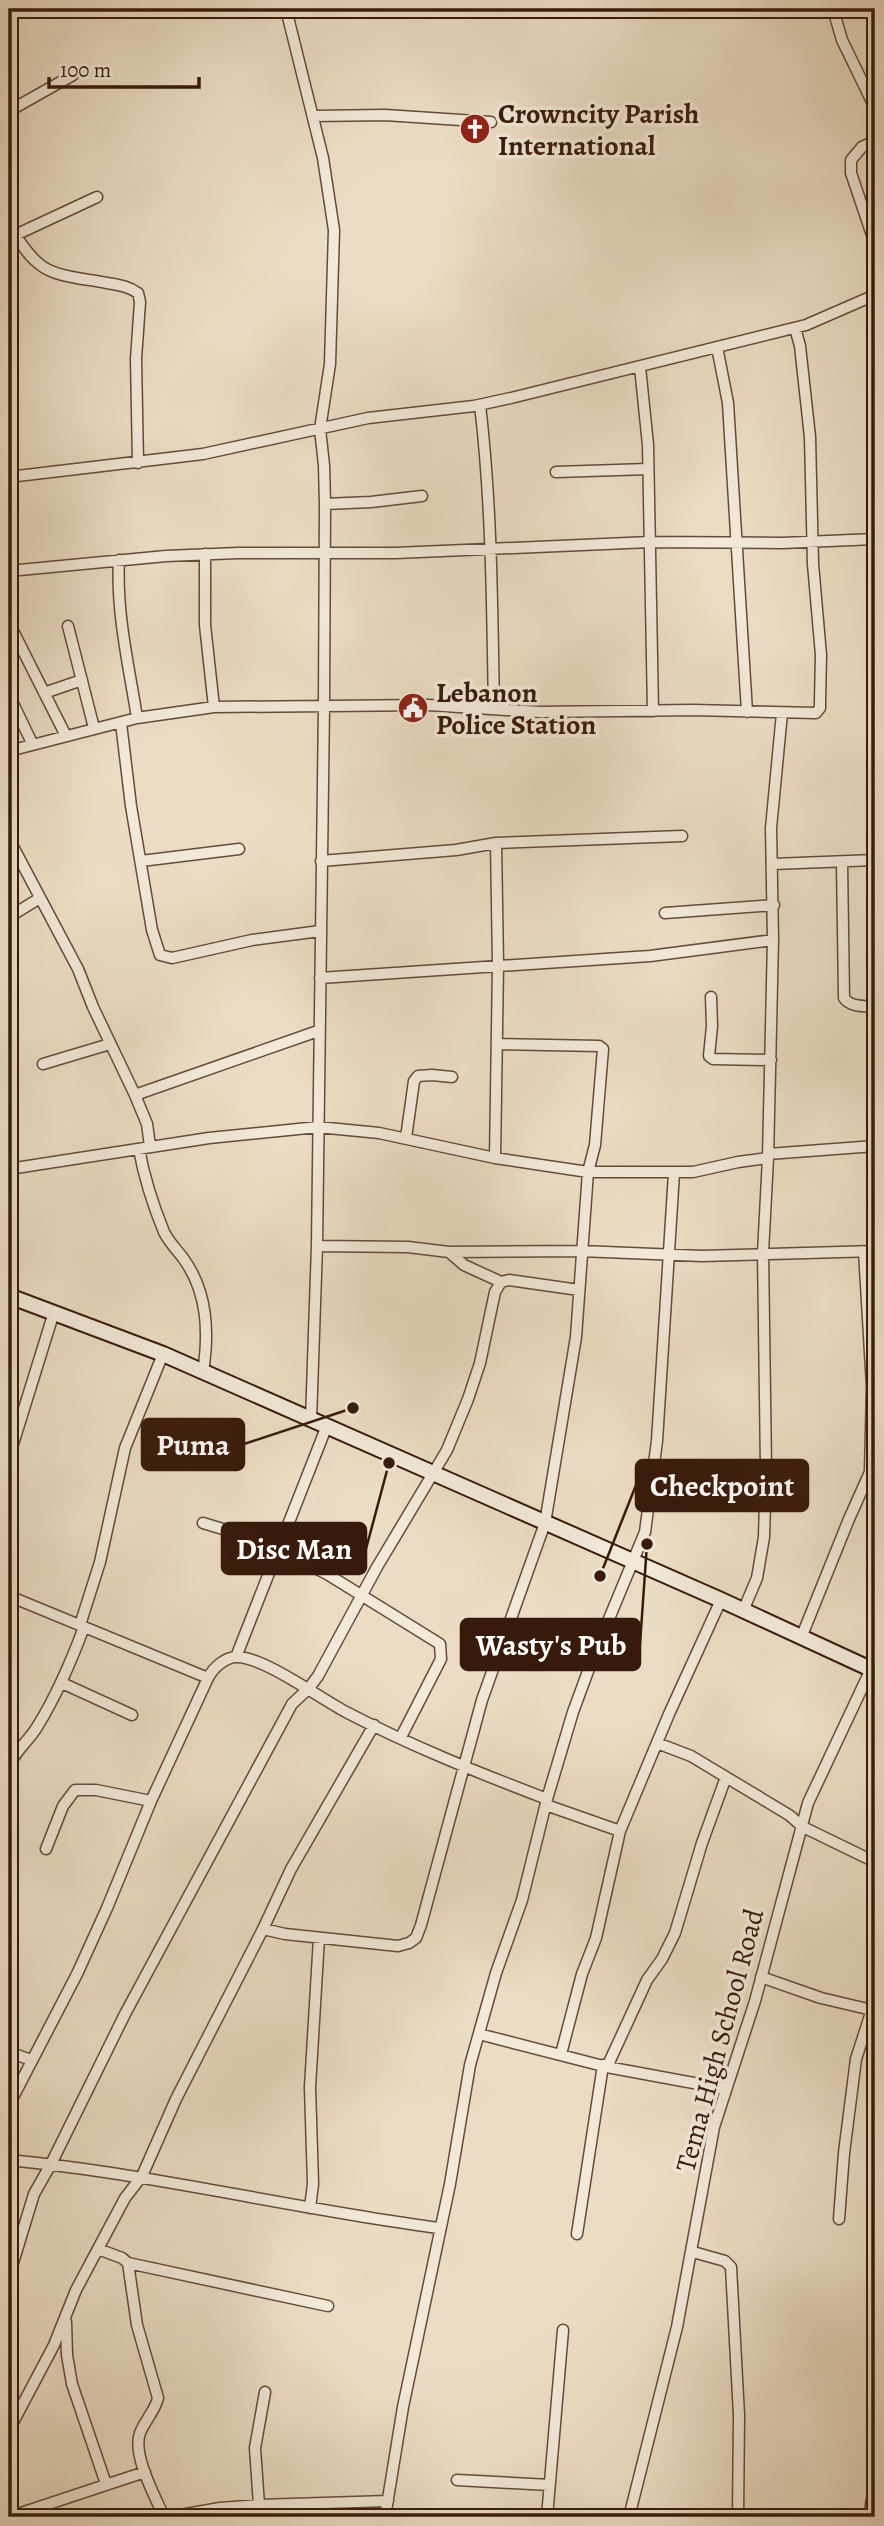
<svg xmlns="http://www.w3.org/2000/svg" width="884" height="2526" font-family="Alegreya,serif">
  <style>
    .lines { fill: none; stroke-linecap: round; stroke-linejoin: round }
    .minor-casing { stroke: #654b39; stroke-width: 13 }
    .secondary-casing { stroke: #381a0b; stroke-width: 18 }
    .minor { stroke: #f2e9d9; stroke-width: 10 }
    .secondary { stroke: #f2e9d9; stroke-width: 14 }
    .labels { text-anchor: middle; stroke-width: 7; stroke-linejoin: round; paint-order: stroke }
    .poi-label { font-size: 28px; font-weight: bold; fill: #381a0b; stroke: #f2e9d9; text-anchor: start }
    .street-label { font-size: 28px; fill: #381a0b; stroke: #f2e9d9 }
    .leader { fill: none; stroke: #381a0b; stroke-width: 2.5 }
    .callout-dot { fill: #381a0b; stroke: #f2e9d9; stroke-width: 2.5 }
    .callout { fill: #381a0b; stroke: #381a0b; stroke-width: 2.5 }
    .callout-label { font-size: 30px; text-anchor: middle; font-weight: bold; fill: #fff }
  </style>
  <rect width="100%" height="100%" fill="#ebddc4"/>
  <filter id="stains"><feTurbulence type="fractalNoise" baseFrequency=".00286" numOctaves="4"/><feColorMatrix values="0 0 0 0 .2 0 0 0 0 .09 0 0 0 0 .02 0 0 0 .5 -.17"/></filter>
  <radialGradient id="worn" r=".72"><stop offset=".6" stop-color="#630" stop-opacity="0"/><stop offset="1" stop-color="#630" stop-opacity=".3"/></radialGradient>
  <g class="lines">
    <!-- minor casing -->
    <g class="minor-casing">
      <path id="minor" d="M286 9 323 158 334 230 330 364 320 429 324 465 325 504 324 705 317 1246 311 1420
        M833 9 842 40 875 108
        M9 111 73 75
        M313 116 385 115 491 122
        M875 141 862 147 851 160V173L875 244
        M9 224C39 277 50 273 107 283 119 285 128 286 138 293L140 302 136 359 138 463
        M9 238 97 197
        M717 347 728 403 747 712
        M9 351H10
        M640 367 648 445 653 711
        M480 405C492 506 492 607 494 709
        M556 472 648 469
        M9 477 203 454 368 418 474 406 511 398 806 325 875 295
        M325 504 371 502 422 496
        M205 554V625L214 707
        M119 560C116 613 129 666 137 718
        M9 571 166 556 238 553H396L650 542 782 543 875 539
        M9 623 66 736
        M68 626 94 728
        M44 693 82 680
        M9 695 32 743
        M121 723 131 806 152 930 160 955 172 958 252 940 320 931
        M9 751 137 718 214 707 428 705 540 712 693 710 816 713 820 708V701L821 655 813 564 810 437 800 346 795 328
        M9 839 78 969 93 1007 135 1095 147 1124 150 1146
        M141 861 239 849
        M321 861 456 850 496 843 682 836
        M842 862 844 998C850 1007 864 1006 875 1007
        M773 864 875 860
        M665 913 774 905
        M9 917 40 898
        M320 978 650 956 773 940
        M711 997 712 1026 709 1056 713 1059 771 1060
        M498 1044 599 1046 603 1049 595 1145 588 1172H693L738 1162 768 1158
        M43 1064 110 1044
        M135 1095 318 1031
        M406 1138 414 1081 418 1076 432 1075 452 1077
        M139 1149C144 1177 153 1205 164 1232 169 1242 176 1249 183 1258 208 1292 209 1333 203 1372
        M768 1154 875 1146
        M495 1158 498 965 496 843
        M9 1169 209 1138 318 1127 379 1133 495 1158 588 1172 576 1337 545 1523 482 1700 421 1925 416 1938 409 1943 398 1946 285 1934 263 1929
        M317 1246 408 1247 449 1252 581 1251 702 1256 875 1251
        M449 1252 464 1265 501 1282
        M9 1457 54 1312
        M203 1523 279 1546
        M275 1556 303 1562 327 1574 440 1644 441 1659 401 1737
        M9 1596 208 1678
        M743 1611 757 1578 764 1537 766 1468 763 1253 768 1158 773 940 771 828 782 713
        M80 1625 100 1562 125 1448 163 1354
        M801 1638 849 1519 870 1472 872 1386 864 1252
        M236 1657 326 1428
        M62 1683 132 1715
        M657 1743 691 1756 789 1815 803 1827 875 1862
        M9 1768C13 1752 29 1741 37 1727 57 1695 71 1662 84 1627
        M546 1805 620 1831
        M46 1849 63 1806 75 1790H96L151 1801
        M761 1977 821 1998 872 2010
        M479 2034 607 2067 726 2089
        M9 2052 31 2060
        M561 2054 582 1974 596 1938 620 1831 669 1714 721 1600
        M607 2067 647 1980 662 1959 675 1933 702 1843 726 1777
        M9 2105 77 1974 107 1908 151 1801 208 1678C213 1668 225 1657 237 1657 264 1657 321 1699 346 1712 411 1746 479 1773 547 1799
        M9 2160C153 2174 295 2209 439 2228
        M310 2208 313 2184 310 2087 319 1938
        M839 2219 844 2153 856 2059 875 2000
        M577 2234 603 2065
        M98 2249 122 2258 128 2263 328 2306
        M693 2252 725 2261 731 2267 739 2415 738 2517
        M128 2263 137 2325 158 2398C155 2411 145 2420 140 2433 132 2455 155 2496 164 2517
        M9 2276 34 2194 51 2164 125 2014 292 1704 309 1688 318 1676 377 1567 447 1450 468 1399 480 1363 495 1292 501 1282 509 1280 579 1290
        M66 2322 67 2355 72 2384 106 2484
        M9 2430 54 2345 76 2290 125 2198 142 2176 176 2099 263 1929 291 1869 374 1725
        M457 2480 549 2485
        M259 2505 255 2448 265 2392
        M9 2517 145 2472
        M169 2517 220 2508 259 2505 388 2501
        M385 2517 403 2407 450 2184 470 2065 496 1973 522 1900 547 1799 573 1712 594 1655 645 1532 657 1441 674 1173
        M547 2517 563 2330
        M629 2517 677 2327 714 2127 755 2001 808 1803 871 1669
        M869 2517 875 2481"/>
    </g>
    <!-- secondary casing -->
    <g class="secondary-casing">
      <path id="secondary" d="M9 1296 163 1354 721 1600 875 1671"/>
    </g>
    <!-- minor -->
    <use href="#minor" class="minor"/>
    <!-- secondary -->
    <use href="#secondary" class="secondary"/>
  </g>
  <!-- icons -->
  <defs>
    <g id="church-disc" transform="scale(1.575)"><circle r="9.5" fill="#8f2418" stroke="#f2e9d9"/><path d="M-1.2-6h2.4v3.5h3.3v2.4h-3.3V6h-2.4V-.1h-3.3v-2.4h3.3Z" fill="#fff"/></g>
    <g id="civic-disc" transform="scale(1.575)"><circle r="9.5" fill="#8f2418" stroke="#f2e9d9"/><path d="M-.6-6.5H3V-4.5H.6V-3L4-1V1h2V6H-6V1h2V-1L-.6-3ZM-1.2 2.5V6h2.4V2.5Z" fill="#fff"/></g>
  </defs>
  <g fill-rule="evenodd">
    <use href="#church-disc" x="475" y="129"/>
    <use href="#civic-disc" x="413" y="708"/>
  </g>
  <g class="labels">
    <!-- poi labels -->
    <g class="poi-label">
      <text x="498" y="123">Crowncity Parish<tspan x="498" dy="32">International</tspan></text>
      <text x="436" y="702">Lebanon<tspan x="436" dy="32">Police Station</tspan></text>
    </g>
    <!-- street labels -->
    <g class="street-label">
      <text transform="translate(719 2040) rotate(-75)" y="10">Tema High School Road</text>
    </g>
  </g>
  <!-- callouts -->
  <path class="leader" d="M353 1408L244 1444M600 1576L636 1485M389 1463L366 1549M647 1544L640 1644"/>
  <g class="callout-dot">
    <circle cx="353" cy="1408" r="7"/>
    <circle cx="600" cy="1576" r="7"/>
    <circle cx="389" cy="1463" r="7"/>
    <circle cx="647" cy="1544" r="7"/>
  </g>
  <g class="callout">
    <rect x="142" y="1419" width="102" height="51" rx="7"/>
    <rect x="636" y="1460" width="172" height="51" rx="7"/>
    <rect x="222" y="1523" width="144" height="51" rx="7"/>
    <rect x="461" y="1619" width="179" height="51" rx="7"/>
  </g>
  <g class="callout-label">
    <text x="193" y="1455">Puma</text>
    <text x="722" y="1496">Checkpoint</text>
    <text x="294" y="1559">Disc Man</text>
    <text x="551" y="1655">Wasty's Pub</text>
  </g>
  <!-- margin -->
  <rect width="884" height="2526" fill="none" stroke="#ebddc4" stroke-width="35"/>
  <rect x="10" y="10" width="863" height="2505" fill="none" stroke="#381a0b" stroke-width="3.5"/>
  <rect x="18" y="18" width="849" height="2491" fill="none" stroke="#381a0b" stroke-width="2"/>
  <!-- scale -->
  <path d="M49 77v10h150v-10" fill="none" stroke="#381a0b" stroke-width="3.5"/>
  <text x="60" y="77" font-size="21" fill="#381a0b" stroke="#f2e9d9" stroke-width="5" paint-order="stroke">100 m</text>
  <rect width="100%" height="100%" filter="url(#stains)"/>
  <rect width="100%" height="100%" fill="url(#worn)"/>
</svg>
